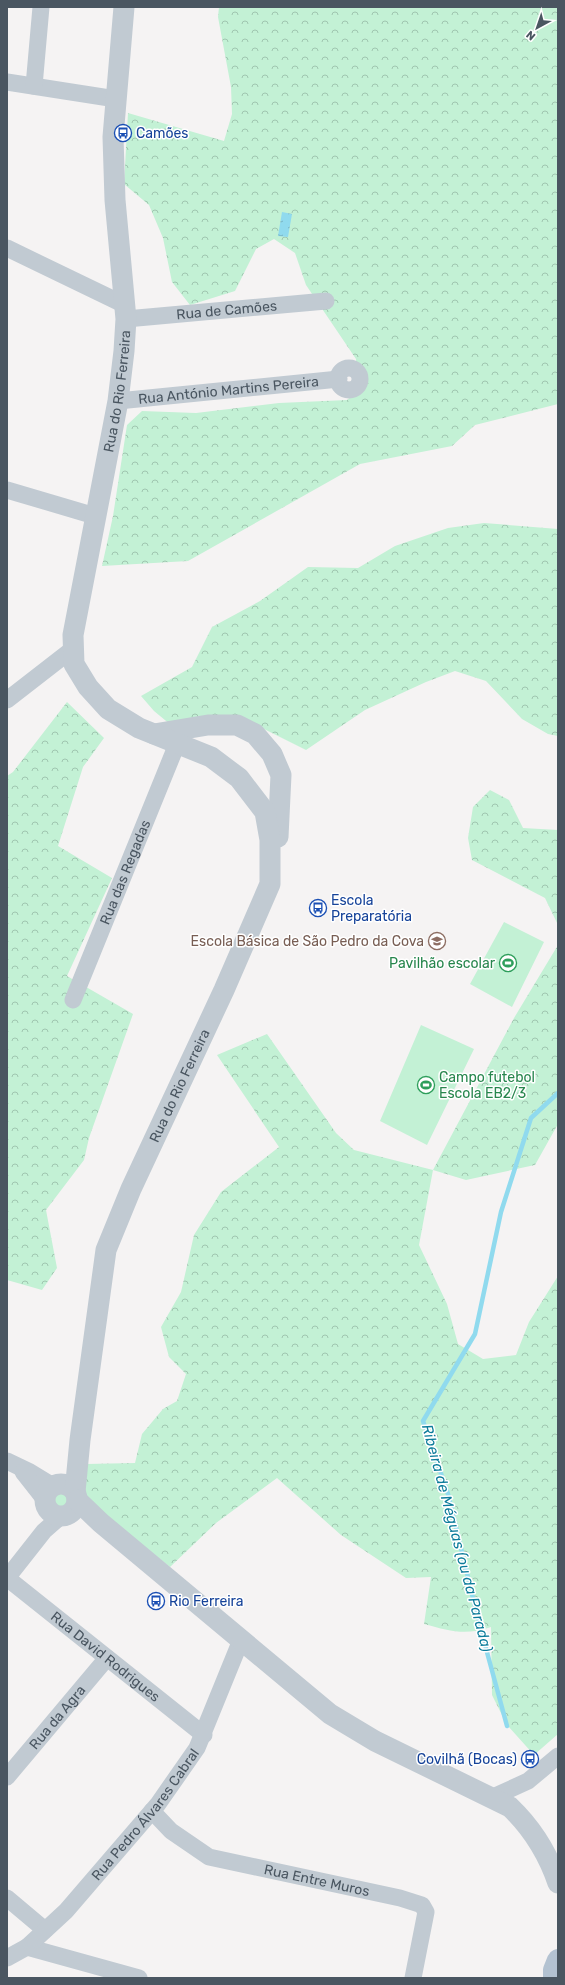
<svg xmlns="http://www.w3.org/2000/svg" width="565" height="1985" font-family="Rubik,sans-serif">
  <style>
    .grass { fill: #c3f1d5 }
    .forest { fill: url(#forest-crowns) }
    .water { fill: url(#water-ripples) }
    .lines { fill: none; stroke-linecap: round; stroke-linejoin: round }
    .stream { stroke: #90daee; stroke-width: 4.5 }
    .minor { stroke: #c1cad2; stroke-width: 17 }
    .tertiary { stroke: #c1cad2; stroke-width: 21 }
    .primary { stroke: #b3c2d1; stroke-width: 22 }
    .labels { text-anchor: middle; stroke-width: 3; stroke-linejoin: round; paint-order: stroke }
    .transit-label { font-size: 14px; fill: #164399; stroke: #fff; text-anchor: start }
    .street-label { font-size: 14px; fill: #4a5661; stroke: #fff }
    .education-label { font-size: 14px; fill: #785e54; stroke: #fff; text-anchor: end }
    .leisure-label { font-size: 14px; fill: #27864d; stroke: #fff; text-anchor: end }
    .water-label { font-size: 15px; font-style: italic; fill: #0c7c9b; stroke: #fff }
  </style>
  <defs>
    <pattern id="forest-crowns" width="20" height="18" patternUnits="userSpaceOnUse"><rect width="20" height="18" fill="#c3f1d5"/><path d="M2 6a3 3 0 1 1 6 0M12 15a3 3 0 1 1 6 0" fill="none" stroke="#a0c6b0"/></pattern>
    <pattern id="water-ripples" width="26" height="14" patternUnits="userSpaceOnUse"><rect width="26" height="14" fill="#90daee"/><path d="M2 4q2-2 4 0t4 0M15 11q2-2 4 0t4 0" fill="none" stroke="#78b4c4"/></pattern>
  </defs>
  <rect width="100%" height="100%" fill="#f5f3f3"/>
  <!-- grass -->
  <path class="grass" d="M504 922 544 942 512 1007 470 984Z
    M421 1025 474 1049 427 1145 380 1121Z
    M54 1500a8 8 0 1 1 16 0a8 8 0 1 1-16 0Z"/>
  <!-- forest -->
  <path class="forest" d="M219 7H558V404L475 425 452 446 360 464 188 561 102 566 113 516 127 425 142 411 196 413 279 403 347 400 357 392 356 359 306 285 295 253 274 239 256 249 235 291 190 305 172 282 163 238 149 205 124 184 128 113 224 141 232 114 231 87 218 17Z
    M484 523 558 529V736L548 734 522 719 486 681 455 671 426 682 365 710 306 750 264 729 177 730 154 711 141 696 192 667 212 627 260 601 308 567 358 568 395 546 448 528Z
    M67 702 104 738 83 767 58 846 112 878 67 976 133 1014 89 1138 84 1160 46 1210 57 1268 42 1290 7 1280V776L13 772Z
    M490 790 509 800 523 828 558 830V925L545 898 472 860 468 838 473 807Z
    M558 945V1124L535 1165 466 1180 433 1170 419 1245 447 1304 458 1344 483 1359 516 1355 529 1322 558 1276V1734L534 1755 507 1725 492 1695 491 1627C465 1636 450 1631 424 1624L431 1577 406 1578 341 1535 277 1478 216 1523 170 1567 87 1501 83 1489 86 1464 135 1463 142 1434 163 1409 177 1401 186 1374 169 1357 161 1327 181 1292 194 1235 221 1192 279 1147 217 1055 267 1034 336 1133 354 1150 433 1170 514 1018Z"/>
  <!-- water -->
  <path class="water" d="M282 212 292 214 288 237 278 236Z"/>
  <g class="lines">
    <!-- stream -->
    <path class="stream" d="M507 1726 478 1619 448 1494 423 1421 475 1334 501 1212 531 1118 558 1093"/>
    <!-- minor -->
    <g class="minor">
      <path d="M7 82 116 99"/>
      <path d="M34 86 41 7"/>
      <path d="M7 248 125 305"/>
      <path id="s1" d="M126 319 326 301"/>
      <circle cx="349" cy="379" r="11"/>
      <path id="s2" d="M118 401 339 379"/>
      <path d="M7 490 95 516"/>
      <path d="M7 700 74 648"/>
      <path id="s3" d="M73 1000 177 744"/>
      <path d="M7 1461 30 1472 53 1486"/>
      <path d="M23 1472 45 1500"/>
      <path id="s4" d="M7 1578 204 1735"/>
      <path d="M7 1578 44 1531 61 1516"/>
      <path id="s5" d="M7 1777 107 1658"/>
      <path d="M493 1797 528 1781 558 1756"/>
      <path id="s6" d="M152 1811 171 1831 209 1857 400 1898 422 1905 426 1912 413 1978"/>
      <path d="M7 1898 45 1930"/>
      <path d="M27 1947 139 1978"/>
      <path id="s7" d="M7 1958 27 1947 66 1911 158 1804 197 1748 241 1640"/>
    </g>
    <!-- tertiary -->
    <g class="tertiary">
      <path d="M154 734 208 725H237L255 734 272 754 281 775 278 837"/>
      <circle cx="61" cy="1500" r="16"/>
      <path id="s8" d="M75 1492 80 1440 106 1250 131 1189 224 990 270 884V840L265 812 239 778 211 757 139 728 108 709 88 687 74 664 73 635 118 401 124 351 126 319 115 200 113 137 124 7"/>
      <path d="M77 1500 101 1523 330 1714 375 1741 510 1807C532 1828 548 1854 558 1883"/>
    </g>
    <!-- primary -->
    <path class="primary" d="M554 1978V1970L558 1960"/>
  </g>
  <!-- icons -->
  <defs>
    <g id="bus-ring" transform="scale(0.9)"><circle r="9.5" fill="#fff" stroke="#1a4fb4" stroke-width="1.5"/><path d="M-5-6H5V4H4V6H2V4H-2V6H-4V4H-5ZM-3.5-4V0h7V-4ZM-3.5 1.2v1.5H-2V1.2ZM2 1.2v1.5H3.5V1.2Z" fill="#1a4fb4"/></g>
    <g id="school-ring" transform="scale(0.9)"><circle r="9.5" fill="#fff" stroke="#8d6e63" stroke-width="1.5"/><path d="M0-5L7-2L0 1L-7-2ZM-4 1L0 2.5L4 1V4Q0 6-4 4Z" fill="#8d6e63"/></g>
    <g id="stadium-ring" transform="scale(0.9)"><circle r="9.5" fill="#fff" stroke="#2e9e5b" stroke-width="1.5"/><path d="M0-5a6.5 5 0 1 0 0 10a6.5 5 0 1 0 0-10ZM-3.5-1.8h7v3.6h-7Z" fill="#2e9e5b"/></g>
  </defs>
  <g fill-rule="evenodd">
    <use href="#bus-ring" x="123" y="133"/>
    <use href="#bus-ring" x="318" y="908"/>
    <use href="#school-ring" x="437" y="941"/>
    <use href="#stadium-ring" x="508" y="963"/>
    <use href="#stadium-ring" x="426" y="1085"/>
    <use href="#bus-ring" x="156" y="1601"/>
    <use href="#bus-ring" x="530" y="1759"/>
  </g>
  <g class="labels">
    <!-- transit labels -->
    <g class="transit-label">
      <text x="136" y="138">Camões</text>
      <text x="331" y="905">Escola<tspan x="331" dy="16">Preparatória</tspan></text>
      <text x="169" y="1606">Rio Ferreira</text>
      <text x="517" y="1764" text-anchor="end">Covilhã (Bocas)</text>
    </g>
    <!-- street labels -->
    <g class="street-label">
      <text dy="5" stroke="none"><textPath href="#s1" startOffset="101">Rua de Camões</textPath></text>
      <text dy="5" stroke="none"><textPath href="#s2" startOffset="111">Rua António Martins Pereira</textPath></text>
      <text dy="5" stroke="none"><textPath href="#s8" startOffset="1243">Rua do Rio Ferreira</textPath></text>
      <text dy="5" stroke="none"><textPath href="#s3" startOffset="138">Rua das Regadas</textPath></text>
      <text dy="5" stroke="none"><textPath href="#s8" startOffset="424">Rua do Rio Ferreira</textPath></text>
      <text dy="5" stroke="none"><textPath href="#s4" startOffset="126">Rua David Rodrigues</textPath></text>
      <text dy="5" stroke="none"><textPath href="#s5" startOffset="78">Rua da Agra</textPath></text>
      <text dy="5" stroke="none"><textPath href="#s7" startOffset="201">Rua Pedro Álvares Cabral</textPath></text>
      <text dy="5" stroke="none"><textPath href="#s6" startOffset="184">Rua Entre Muros</textPath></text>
    </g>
    <!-- education labels -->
    <g class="education-label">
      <text x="424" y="946">Escola Básica de São Pedro da Cova</text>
    </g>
    <!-- leisure labels -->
    <g class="leisure-label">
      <text x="495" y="968">Pavilhão escolar</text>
      <text x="439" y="1082" text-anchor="start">Campo futebol<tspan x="439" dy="16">Escola EB2/3</tspan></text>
    </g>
    <!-- water labels -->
    <g class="water-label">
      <text transform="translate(457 1538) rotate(75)" y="5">Ribeira de Méguas (ou da Parada)</text>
    </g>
  </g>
  <!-- border -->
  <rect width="565" height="1985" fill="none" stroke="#4a5661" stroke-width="16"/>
  <!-- north arrow -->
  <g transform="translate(537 28) rotate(220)" stroke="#ffffff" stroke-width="3" paint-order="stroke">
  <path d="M0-3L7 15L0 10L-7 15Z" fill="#4a5661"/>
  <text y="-6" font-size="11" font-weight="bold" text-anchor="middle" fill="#4a5661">N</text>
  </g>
</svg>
